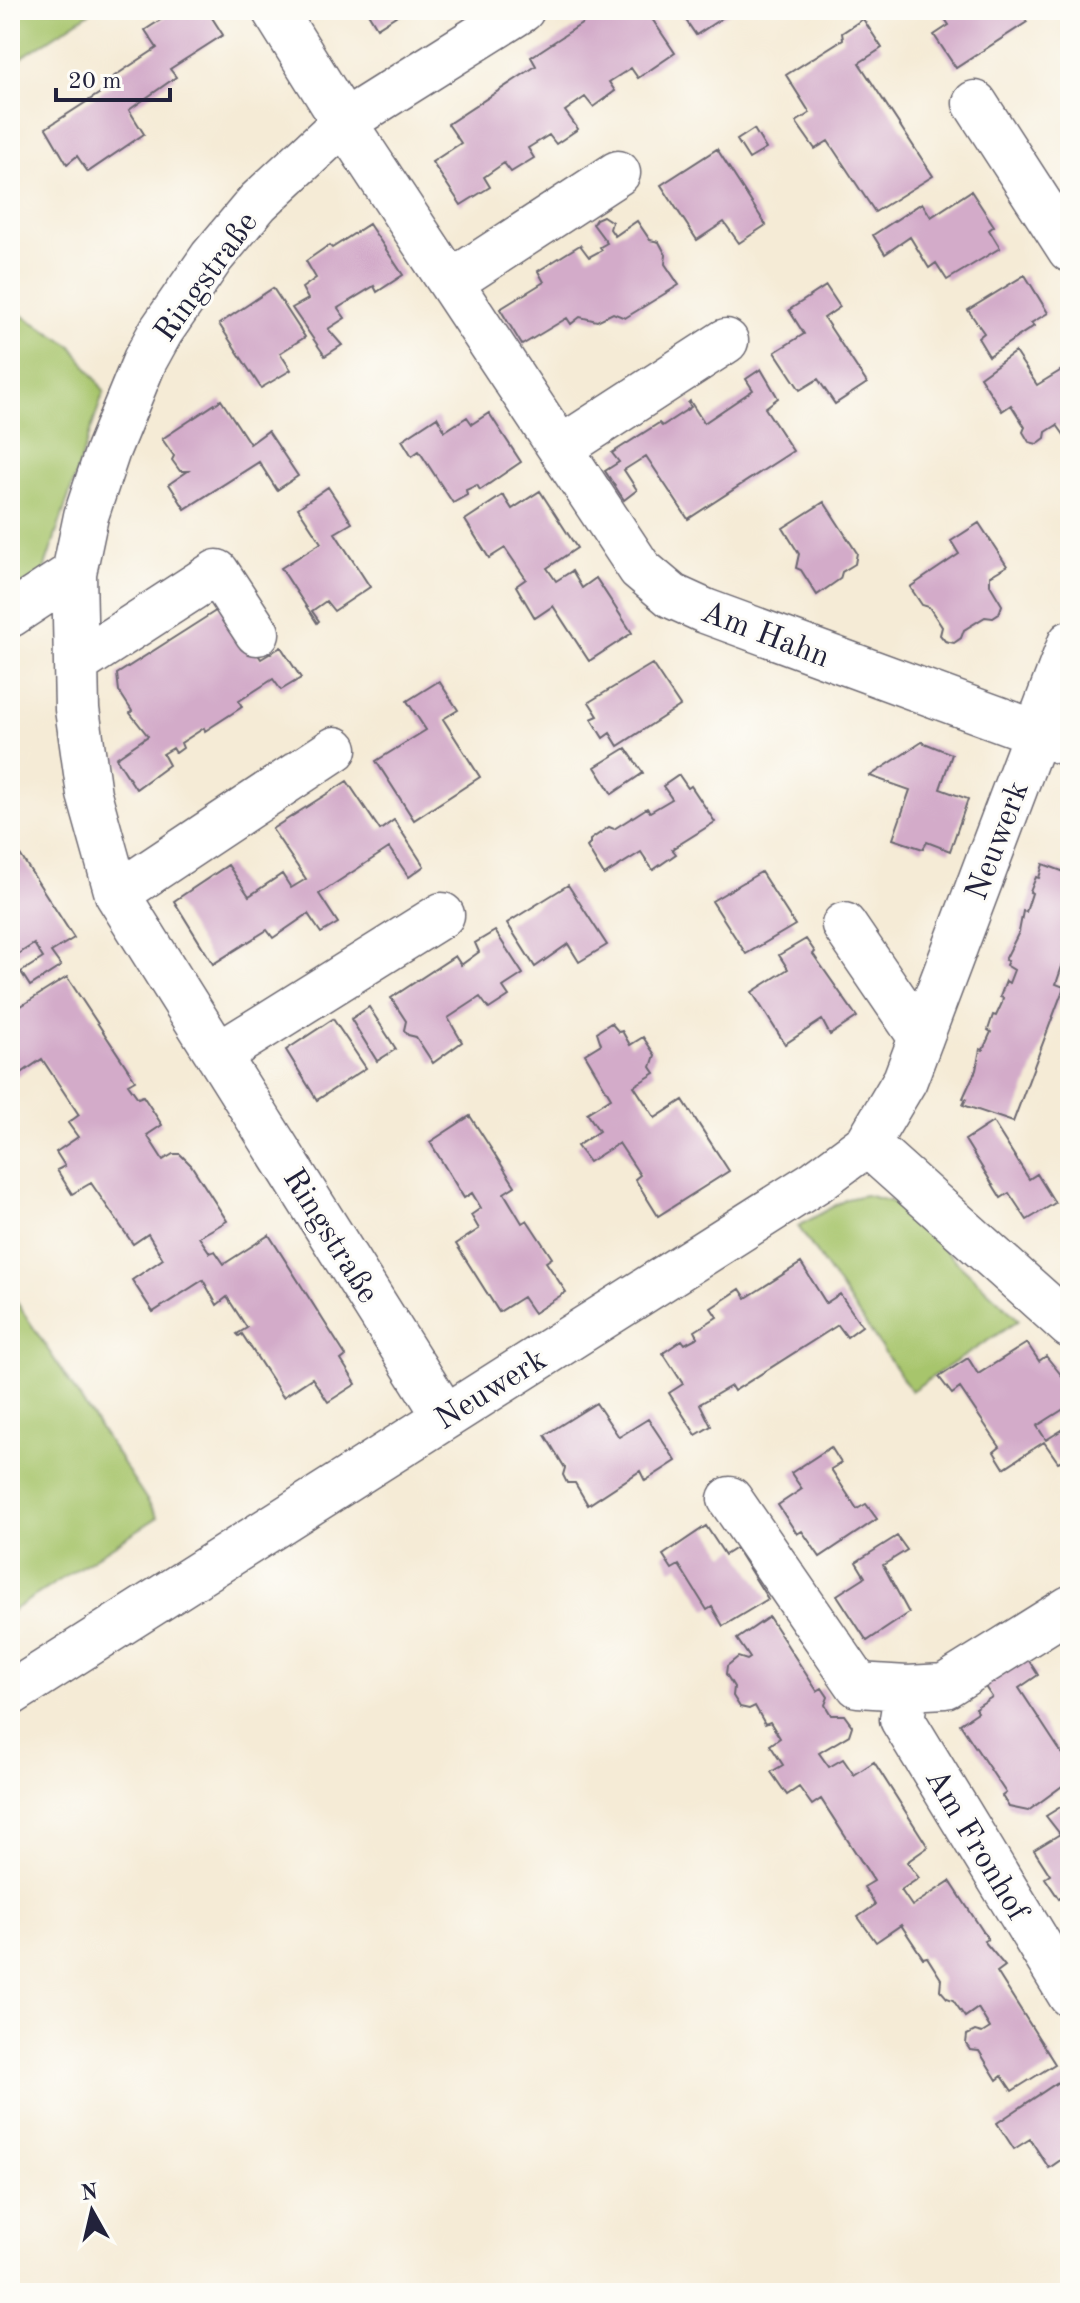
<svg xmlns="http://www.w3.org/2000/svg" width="1080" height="2303" font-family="'Old Standard TT',serif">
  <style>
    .green { fill: #a7c56c; stroke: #647454; stroke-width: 2 }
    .building { fill: #d3abc9 }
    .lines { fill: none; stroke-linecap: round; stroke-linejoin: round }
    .minor-casing { stroke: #6c6871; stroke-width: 47 }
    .minor { stroke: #fff; stroke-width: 44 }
    .labels { text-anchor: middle; stroke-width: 6; stroke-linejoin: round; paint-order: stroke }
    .street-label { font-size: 32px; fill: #22223b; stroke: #fdfcf7 }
  </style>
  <rect width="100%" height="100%" fill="#fdfcf7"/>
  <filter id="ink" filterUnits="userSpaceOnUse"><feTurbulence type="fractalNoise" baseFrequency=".0125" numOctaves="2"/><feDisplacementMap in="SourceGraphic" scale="16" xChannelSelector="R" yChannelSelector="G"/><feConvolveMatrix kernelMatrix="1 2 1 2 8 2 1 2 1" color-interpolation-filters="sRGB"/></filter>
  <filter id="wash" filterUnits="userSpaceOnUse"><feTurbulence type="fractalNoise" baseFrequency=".006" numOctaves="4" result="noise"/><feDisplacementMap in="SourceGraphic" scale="32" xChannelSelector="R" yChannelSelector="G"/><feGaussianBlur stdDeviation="1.8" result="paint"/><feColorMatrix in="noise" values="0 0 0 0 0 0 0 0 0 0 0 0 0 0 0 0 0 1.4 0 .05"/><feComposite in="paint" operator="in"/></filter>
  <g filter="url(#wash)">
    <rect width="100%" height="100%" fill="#f5ebd6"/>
    <!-- green -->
    <path class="green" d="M10 10H94L10 65Z
      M10 308 72 346 104 391 43 573 10 594Z
      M865 1195 893 1202 1019 1320 911 1391 798 1226 847 1199Z
      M10 1292 158 1517 10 1612Z"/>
    <g id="blocks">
      <!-- building -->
      <path class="building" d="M176 10H207L223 35 170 69 176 77 129 110 144 134 88 172 77 156 67 164 46 128 111 86 107 81 157 48 145 30Z
        M366 10H405L377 28Z
        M603 10H626L629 15 636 10H646L675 53 638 78 631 68 609 82 615 91 593 107 585 97 565 111 578 129 556 144 549 135 528 148 534 158 511 172 504 163 484 177 490 187 461 205 432 162 461 143 448 124 536 66 531 57Z
        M679 10H734L696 35Z
        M939 10H1019L1027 22 956 68 934 35 949 25Z
        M863 19 882 48 859 63 933 176 875 212 828 141 815 149 796 122 810 113 786 75 843 39 842 33Z
        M754 129 766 149 749 159 737 140Z
        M717 149 766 225 739 243 724 222 697 240 661 185Z
        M971 191 994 226 989 230 1000 248 947 280 936 263 929 268 910 237 885 254 873 235 922 203 931 217Z
        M603 216 612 222 610 229 615 236 637 221 650 240 659 242 666 255 665 264 679 285 625 318 613 313 597 321 580 317 571 324 567 318 522 345 500 309 544 282 538 271 580 245 589 257 602 250 600 247 607 243 593 224 596 219Z
        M369 224 403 275 377 292 374 286 338 308 345 318 328 329 342 345 325 356 292 308 308 299 302 288 316 278 306 261 329 245 332 248Z
        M1025 275 1048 313 1031 323 1034 326 989 356 978 338 984 333 968 310Z
        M826 286 840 307 824 318 867 383 835 404 818 379 800 390 775 352 804 334 789 310Z
        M273 288 305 337 280 353 291 370 261 388 219 324Z
        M1015 352 1037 385 1070 365V437L1067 439 1057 425 1046 432 1045 438 1037 444 1029 442 1023 432 1025 427 1011 405 1002 411 980 377Z
        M761 369 778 398 765 408 793 451 688 519 646 456 624 470 637 490 624 500 605 471 619 462 612 453 659 423 662 426 691 407 688 403 690 401 704 423 753 390 746 379Z
        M221 400 250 444 268 431 298 476 277 490 259 462 185 509 169 484 188 471H180L172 460 174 456 162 439Z
        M489 413 521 462 480 490 477 485 466 490 467 495 453 503 419 451 412 456 402 440 437 417 445 431 467 417 472 424Z
        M328 487 352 523 335 533 370 587 334 611 326 601 312 611 319 621 317 623 281 568 321 543 298 508Z
        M540 491 577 548 547 568 556 581 572 571 582 588 596 578 632 633 589 661 553 606 535 618 516 586 526 579 505 548 489 558 465 520 503 495 512 509Z
        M824 502 857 553 855 564 842 572 840 579 817 595 801 570 796 568 799 554 783 528Z
        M979 523 1007 566 990 576V585L1002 605 999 614 993 618 985 617 964 630 961 638 954 643 945 641 940 635 942 627 929 607 922 605 910 587 959 554 951 541Z
        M225 605 261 659 281 647 301 678 281 690 273 679 239 701 242 707 205 731 204 728 181 743 183 748 176 753 173 748 163 754 169 765 136 789 116 758 148 736 130 713 132 711 119 691 117 674Z
        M652 664 680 706 618 746 610 733 603 738 591 719 598 716 589 702Z
        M439 681 458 710 443 719 480 777 414 820 376 761 426 730 407 701Z
        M922 742 952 754 940 789 968 799 950 851 927 842 923 849 893 839 910 790 870 776Z
        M626 748 643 773 612 794 595 767Z
        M679 775 688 788 691 786 715 822 672 849 676 854 653 870 641 852 604 875 587 847 590 844V840L609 827 614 829 647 808 650 812 672 799 663 786Z
        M347 781 380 830 394 820 424 866 409 877 389 848 319 894 338 923 321 933 308 914 273 938 267 930 213 964 174 901 228 865 249 896 282 874 291 888 306 879 272 829Z
        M10 839 74 938 51 952 61 966 30 986 21 972 43 958 34 944 12 958 10 954Z
        M1043 864 1070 874V943L1056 984 1064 987 1013 1122 963 1105 966 1099 963 1098 976 1070 980 1049 983 1050 991 1032 988 1030 993 1015 996 1016 1002 1003 1003 998 1000 997 1006 981 1009 983 1014 970 1006 965 1008 961 1005 960 1019 932 1023 911 1026 912 1032 893 1030 892 1036 877 1039 878Z
        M761 872 795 925 746 954 712 901Z
        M568 885 607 945 579 962 568 944 535 967 507 923Z
        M495 931 523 974 503 987 509 996 489 1009 480 997 448 1018 462 1042 433 1063 416 1037 408 1035 404 1030 406 1021 391 998 455 956 461 965 479 952 475 943Z
        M806 939 815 952 813 954 857 1017 830 1035 822 1020 785 1044 752 992 788 969 779 955Z
        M67 977 135 1080 128 1084 138 1098 143 1096 162 1125 147 1135 163 1160 173 1154H180L191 1165 227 1221 199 1237 210 1253 215 1251 224 1264 269 1235 346 1356 341 1360 356 1384 328 1402 312 1378 283 1397 242 1334 239 1336 237 1334 247 1328 227 1297 217 1305 203 1280 153 1312 132 1280 163 1259 148 1234 133 1244 91 1183 72 1194 57 1170 65 1166 56 1152 78 1137 68 1123 79 1115 42 1059 17 1076 10 1065V1035L16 1032 10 1022V1013Z
        M369 1007 396 1049 377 1061 351 1019Z
        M333 1019 366 1068 317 1100 286 1050Z
        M611 1023 619 1032 622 1031 630 1045 643 1037 655 1055 651 1067 655 1073 634 1086 655 1118 683 1100 729 1171 658 1216 635 1179 640 1175 619 1143 589 1162 577 1146 599 1131 587 1113 611 1098 585 1054 601 1044 597 1032Z
        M470 1116 515 1186 504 1193 522 1223 527 1220 552 1258 546 1262 566 1292 534 1313 523 1297 499 1312 456 1244 479 1229 471 1215 481 1208 472 1193 464 1198 430 1142Z
        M993 1122 1029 1179 1037 1174 1055 1203 1027 1220 1009 1193 1001 1198 965 1140Z
        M801 1263 826 1303 840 1294 862 1326 847 1337 838 1325 734 1391 731 1386 700 1404 711 1426 696 1435 669 1393 683 1384 663 1353 682 1340 685 1344 698 1337 695 1331 717 1317 711 1308 740 1289 746 1298Z
        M1027 1343 1039 1361 1046 1356 1070 1386V1405L1037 1426 1046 1440 1070 1425V1466L1065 1459 1058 1462 1044 1442 1004 1468 994 1452 1000 1447 960 1388 952 1394 939 1377 968 1358 978 1374Z
        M596 1403 619 1437 648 1419 676 1461 645 1481 640 1471 588 1505 575 1483H567L563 1475 565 1468 545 1435Z
        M831 1447 841 1463 831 1469 857 1509 866 1504 877 1519 820 1557 802 1531 797 1534 778 1505 802 1489 791 1473Z
        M706 1526 725 1555 736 1548 768 1599 723 1626 712 1607 707 1610 679 1565 672 1569 663 1555Z
        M897 1536 907 1550 883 1565 909 1613 867 1641 837 1595 865 1577 856 1562Z
        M769 1617 817 1691 822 1688 828 1697 825 1705 831 1715H844L852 1726 849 1735 819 1753 829 1767 843 1759 854 1775 874 1762 928 1847 907 1862 919 1878 901 1890 912 1906 950 1881 988 1939 984 1941 1005 1966 997 1972 1055 2064 1012 2091 1002 2076 997 2080 979 2051 970 2050 966 2044 967 2035 975 2031 982 2033 990 2028 978 2008 965 2017 953 2000 947 1998 940 1990 941 1979 927 1957 923 1958 901 1925 876 1942 858 1917 875 1905 864 1887 874 1881 821 1799 812 1805 799 1787 787 1795 771 1772 783 1765 770 1745 780 1738 770 1722 765 1724 755 1706 749 1709 740 1707 733 1696 734 1687 726 1674 727 1666 738 1657 747 1660 750 1658 737 1639Z
        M1022 1650 1038 1675 1019 1688 1070 1766V1791L1065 1784 1028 1811 1009 1807 1002 1796 1006 1793 960 1724 978 1712 975 1708 992 1697 979 1678Z
        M1070 1801V1891L1059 1899 1045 1878 1050 1875 1034 1850 1060 1834 1046 1816Z
        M1070 2074V2159L1065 2157 1049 2168 1030 2139 1014 2149 997 2123Z"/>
    </g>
  </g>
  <g filter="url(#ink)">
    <use href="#blocks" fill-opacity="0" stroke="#6c6871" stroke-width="2"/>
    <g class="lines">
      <!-- minor casing -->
      <g class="minor-casing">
        <path id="minor" d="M274 10 344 122 640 569 672 596 705 611 1070 745
          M975 103 1070 250
          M451 282 618 173
          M561 448 726 341
          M10 615 74 573
          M77 663 217 572 257 633
          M117 894 335 749
          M844 925 921 1038
          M218 1055 442 915
          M867 1144 1070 1326
          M445 1416 117 894 89 794 77 709 74 573 86 516 108 450 145 360 161 331 212 257 258 202 344 122 522 10
          M730 1499 858 1685 907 1688
          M1070 1608 945 1686 907 1688 902 1719 1070 1995
          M10 1694 817 1181 867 1144 905 1080 1070 643"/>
      </g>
      <!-- minor -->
      <use href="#minor" class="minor"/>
    </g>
  </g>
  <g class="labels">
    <!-- street labels -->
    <g class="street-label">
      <text transform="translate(205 276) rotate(-54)" y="11">Ringstraße</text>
      <text transform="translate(766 633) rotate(21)" y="11">Am Hahn</text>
      <text transform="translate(996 840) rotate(-69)" y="11">Neuwerk</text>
      <text transform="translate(332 1235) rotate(58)" y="11">Ringstraße</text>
      <text transform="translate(490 1388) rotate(-32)" y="11">Neuwerk</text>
      <text transform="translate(978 1844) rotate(59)" y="11">Am Fronhof</text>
    </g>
  </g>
  <!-- margin -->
  <rect width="1080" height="2303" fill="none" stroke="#fdfcf7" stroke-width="40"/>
  <!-- north arrow -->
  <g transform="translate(92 2211) rotate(352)" stroke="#fdfcf7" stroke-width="6" paint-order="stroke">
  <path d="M0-6L14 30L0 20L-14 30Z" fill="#22223b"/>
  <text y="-12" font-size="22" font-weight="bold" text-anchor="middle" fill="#22223b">N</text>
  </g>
  <!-- scale -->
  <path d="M56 88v12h114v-12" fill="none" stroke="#22223b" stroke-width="4"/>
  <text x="68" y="88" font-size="24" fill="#22223b" stroke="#fdfcf7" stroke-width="6" paint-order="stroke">20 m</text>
</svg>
